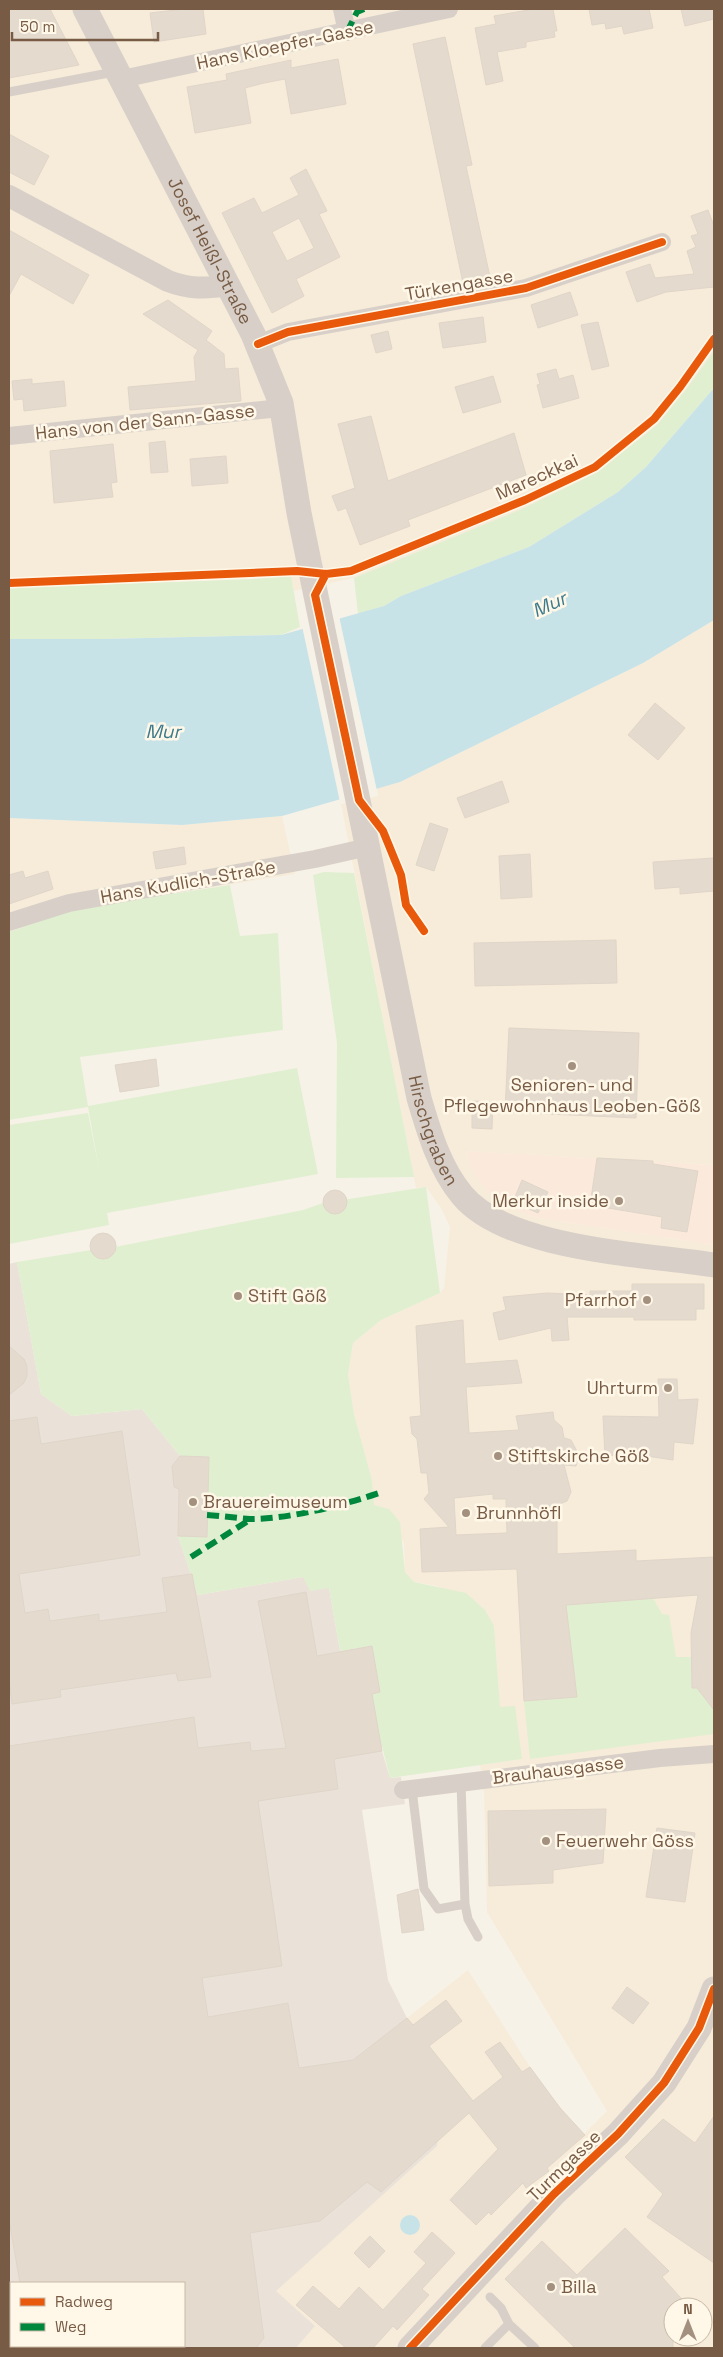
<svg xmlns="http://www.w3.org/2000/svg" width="723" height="2357" font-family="'Space Grotesk',sans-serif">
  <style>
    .residential { fill: #f7ecd9; fill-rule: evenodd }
    .commercial { fill: #fbeadc }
    .industrial { fill: #eae2d8; fill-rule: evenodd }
    .green { fill: #e0efd0 }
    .water { fill: #c7e3e8 }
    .pier { fill: #f7f2e7 }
    .building { fill: #e4dace; stroke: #e0d5c9; fill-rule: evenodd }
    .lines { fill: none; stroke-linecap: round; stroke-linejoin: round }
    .service { stroke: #d8d0c8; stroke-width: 9 }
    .minor { stroke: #d8d0c8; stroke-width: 18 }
    .tertiary { stroke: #d8d0c8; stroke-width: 22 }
    .secondary { stroke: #d8d0c8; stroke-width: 25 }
    .quiet { stroke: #00873e; stroke-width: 6; stroke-dasharray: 12 6; stroke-linecap: butt }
    .cycleway-casing { stroke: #fff8e8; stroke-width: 11 }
    .cycleway { stroke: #e8590c; stroke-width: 8 }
    .poi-dot { fill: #a4907e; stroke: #fff8e8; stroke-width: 2 }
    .labels { text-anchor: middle; stroke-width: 5; stroke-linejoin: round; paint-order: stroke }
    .street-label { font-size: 18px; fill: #775b45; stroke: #fff8e8 }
    .poi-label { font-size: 18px; fill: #775b45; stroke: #fff8e8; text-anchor: start }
    .water-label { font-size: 19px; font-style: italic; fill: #3c7a8d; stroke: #fff8e8 }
  </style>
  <rect width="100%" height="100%" fill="#f7f2e7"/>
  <!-- residential -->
  <path class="residential" d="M9 9H714V351L685 391 657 425 598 472 522 509 354 578 293 591 288 567 9 578Z
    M714 620V1165L466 1151 470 1166 488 1193 532 1217 714 1245V2348H296L315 2326 275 2291 437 2146 438 2138 477 2106 407 2018 468 1970 530 2067 558 2104 584 2134 607 2111 487 1912 484 1793 480 1765 522 1759 500 1707 494 1626 437 1586 414 1582 405 1572 404 1544 389 1509 374 1505 372 1480 354 1414 348 1374 353 1343 381 1320 440 1293 444 1288 450 1227 441 1208 426 1187 416 1188 341 804 378 796 377 788 400 782 643 663ZM673 2307H703V2337H673Z
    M282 816 295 874 55 912V916L9 932V818L182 825Z"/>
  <!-- commercial -->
  <path class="commercial" d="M466 1151 714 1165V1245L532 1217 505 1204 488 1193 470 1166Z"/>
  <!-- industrial -->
  <path class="industrial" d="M17 1262 41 1394 72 1416 142 1409 180 1456 172 1466 174 1487 179 1489 178 1536 198 1595 303 1577 329 1588 340 1651 372 1646 380 1692 382 1751 390 1778 401 1777 405 1804 362 1810 388 1980 407 2018 477 2106 438 2138 437 2146 276 2291 315 2326 296 2348H9V1264ZM11 2283H184V2346H11Z"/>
  <!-- green -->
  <path class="green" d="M714 351V388L646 467 618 492 529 547 401 596 384 606 358 614 354 578 522 509 598 472 657 425 685 391Z
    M291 576 300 627 281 635 102 639H9V588L254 579Z
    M324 872 354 873 414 1177 336 1178 337 1043 313 875Z
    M230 885 240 936 278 933 283 1030 80 1057 88 1106 297 1068 318 1174 107 1213 109 1225 9 1244V1125L88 1113 100 1174 88 1107 9 1120V932L55 916V912Z
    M426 1187 440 1293 381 1320 353 1343 348 1374 354 1414 372 1480 374 1505 389 1509 400 1522 405 1572 414 1582 466 1593 485 1610 494 1626 500 1707 515 1706 522 1759 390 1778 369 1694 380 1692 372 1646 340 1651 329 1588 310 1591 303 1577 198 1595 178 1536H207L209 1457 180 1456 142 1409 72 1416 41 1394 17 1262 91 1250 93 1254 102 1258 110 1256 115 1247 303 1210 323 1203Z
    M653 1598 662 1614 669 1615 676 1657H691L692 1688H703L714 1704V1734L530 1759 524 1701 577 1696 566 1605Z"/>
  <!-- water -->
  <path class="water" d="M714 388V620L643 663 400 782 282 816 182 825 9 818V639H102L281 635 384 606 401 596 529 547 618 492 646 467Z
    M400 2225a10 10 0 1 1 20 0a10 10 0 1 1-20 0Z"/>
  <!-- pier -->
  <path class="pier" d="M339 616 377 791 340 802 302 626Z"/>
  <!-- building -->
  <path class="building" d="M9 9H50L79 65 9 78Z
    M184 9H203L206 34 154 42 150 13Z
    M534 9H553L557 31H554L555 37 526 42V47L497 52 503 81 486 85 475 28 496 24 494 16Z
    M589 9H649L653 28 624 34 622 26 606 29 605 23 592 25Z
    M681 9H714V19L685 26Z
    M445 37 472 165 466 166 490 277 463 283 413 44Z
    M338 59 346 104 291 114 285 79 264 83 245 88 251 123 195 133 187 87 227 80 226 74 291 60V68Z
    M9 134 49 156 34 185 9 172Z
    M306 169 327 211 319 214 340 257 296 279 304 296 272 313 222 213 254 198 262 213 299 195 290 178ZM299 218 314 248 287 261 272 232Z
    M708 210 714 226V287L666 292 637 302 626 272 650 264 655 278 694 274 687 251 696 247 691 236 698 234 691 216Z
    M9 230 89 275 73 304 21 274 9 296Z
    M570 292 578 315 538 328 531 305Z
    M168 300 212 331 206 340 224 354 225 369 238 368 241 401 130 410 128 387 196 381 194 357 198 350 143 314Z
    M483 317 486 342 443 348 439 323Z
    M598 322 609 366 592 370 581 325Z
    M388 331 392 349 376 353 371 335Z
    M556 369 559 379 573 375 579 398 543 408 537 385 540 384 537 374Z
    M493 376 501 402 463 413 455 387Z
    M32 379V384L64 381 66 406 24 411 23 399 14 400 12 381Z
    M371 416 388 481 514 433 526 475 408 520 410 526 360 545 346 508 338 511 332 496 355 488 338 424Z
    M165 441 168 472 151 473 149 443Z
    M113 444 117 482 111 483 113 497 54 503 50 451Z
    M226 456 228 483 192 486 190 459Z
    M655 703 685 728 658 760 628 735Z
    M502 781 509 802 465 818 457 798Z
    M430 823 448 829 434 871 416 865Z
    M184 847 186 864 156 869 153 852Z
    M530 854 532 897 501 899 499 856Z
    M714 858V891L680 894V887L655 889 653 862Z
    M23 871 25 878 48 871 53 889 9 904V875Z
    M616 940 617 983 475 986 474 943Z
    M509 1028 639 1033 636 1118 505 1112Z
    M156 1059 159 1086 120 1092 115 1065Z
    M472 1101 493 1102 492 1129 472 1128Z
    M597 1158 653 1161V1164L698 1171 687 1232 661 1228 662 1217 590 1205Z
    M522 1180 548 1192 538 1213 513 1202Z
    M323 1202a12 12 0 1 1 24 0a12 12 0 1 1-24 0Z
    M90 1246a13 13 0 1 1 26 0a13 13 0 1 1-26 0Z
    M632 1284H704V1309H696V1320H634V1317H567L569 1340 552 1341 551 1328 499 1340 493 1313 506 1310 503 1297 547 1293 590 1295V1291H632Z
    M463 1320 465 1364 517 1360 522 1383 466 1387 469 1433 519 1430 516 1416 553 1412 554 1420 562 1427 564 1438 571 1440 579 1455 576 1466 564 1465 571 1492 567 1501 557 1505V1554L636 1550V1561L714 1557V1710L697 1688H692L691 1633 698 1595 566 1605 577 1697 524 1701 517 1569 422 1572 420 1529 449 1527 424 1499 429 1493 427 1473H421L417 1439 412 1434 410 1417 421 1416 416 1326ZM493 1494V1499H506L507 1533 456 1535 454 1498Z
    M9 1346 24 1359 27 1366V1376L24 1383 9 1395Z
    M658 1379H677L678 1400 698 1399 693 1444 674 1442 673 1460 620 1452 618 1456 605 1455 603 1416 659 1417Z
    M37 1417 41 1444 122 1431 140 1555 19 1574 25 1613 48 1609 50 1621 99 1614V1621L167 1612 162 1578 192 1574 211 1677 178 1681 176 1673 60 1690 61 1697 12 1704 9 1679V1421Z
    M180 1456 209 1457 207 1537 178 1536 179 1489 174 1487 172 1466Z
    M306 1592 317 1656 372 1646 380 1692 372 1694 382 1751 334 1759 338 1789 258 1801 282 1966 202 1978 208 2017 288 2003 299 2068 353 2060 407 2018 413 2025 446 2000 462 2021 429 2046 473 2101 503 2077 485 2052 500 2042 522 2072 530 2067 560 2108 585 2135 547 2168 549 2171 526 2188 523 2183 491 2215 489 2212 476 2225 450 2200 498 2149 469 2113 381 2192 367 2182 320 2221 250 2233 264 2338 256 2348H184V2283H20L9 2220V1746L194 1717 198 1748 250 1742 251 1751 286 1748 258 1601Z
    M606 1809 603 1863 553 1870V1883L489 1886 488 1811Z
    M657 1828 695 1833 685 1902 646 1897Z
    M418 1889 424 1930 402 1933 397 1895Z
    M627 1987 649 2003 633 2024 612 2008Z
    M714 2116V2263L647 2217 663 2194 625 2157 663 2119 695 2143Z
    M625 2228 669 2271 662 2277 689 2307H673V2348H575L505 2279 542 2241 577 2275Z
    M432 2232 455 2253 422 2289 429 2295 397 2330 393 2326 373 2348H346L296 2305 313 2286 339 2309 359 2287 383 2310 426 2263 414 2252Z
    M370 2236 385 2251 369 2268 354 2253Z"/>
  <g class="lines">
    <!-- service -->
    <path class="service" d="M9 92 114 72
      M326 574 351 571 525 500 595 467 654 419 680 387 714 339
      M461 1783 465 1904 468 1919 478 1937
      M412 1789 424 1889 438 1909 465 1904
      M490 2297 501 2308 509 2324 535 2348
      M485 2348 509 2324"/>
    <!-- minor -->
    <path class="minor" d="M342 9 347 32
      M122 79 449 9
      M258 344 288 332 526 288 662 242
      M9 436 281 408
      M9 922 69 903 315 859 368 847
      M403 1790 660 1758 714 1754"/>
    <!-- tertiary -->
    <path class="tertiary" d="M9 196 168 281C189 289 206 289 228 285"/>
    <!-- secondary -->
    <g class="secondary">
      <path id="s1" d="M85 9 253 334 281 403 299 513 419 1098C429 1132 439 1167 462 1195 507 1250 646 1254 714 1265"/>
      <path d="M410 2348 554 2194 618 2134 664 2083 699 2028 714 1989"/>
    </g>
    <!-- quiet -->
    <path class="quiet" d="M347 32 357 12 364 9
      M207 1515C222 1516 236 1518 250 1519 290 1519 344 1505 382 1492
      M191 1557 251 1519"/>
    <!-- cycleway casing -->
    <g class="cycleway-casing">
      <path id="cycleway" d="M258 344 288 332 526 288 662 242
        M326 574 315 595 359 800 383 831 401 875 406 905 424 931
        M9 583 297 571 326 574 351 571 525 500 595 467 654 419 680 387 714 339
        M410 2348 554 2194 618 2134 664 2083 699 2028 714 1989"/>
    </g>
    <!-- cycleway -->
    <use href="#cycleway" class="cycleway"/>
  </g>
  <!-- markers -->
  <g class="poi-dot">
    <circle cx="572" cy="1066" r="5"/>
    <circle cx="619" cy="1201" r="5"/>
    <circle cx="238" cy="1296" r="5"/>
    <circle cx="647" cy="1300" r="5"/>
    <circle cx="668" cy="1388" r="5"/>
    <circle cx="498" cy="1456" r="5"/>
    <circle cx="193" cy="1502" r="5"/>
    <circle cx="466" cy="1513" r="5"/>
    <circle cx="546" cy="1841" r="5"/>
    <circle cx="551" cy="2287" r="5"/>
  </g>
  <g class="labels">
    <!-- street labels -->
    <g class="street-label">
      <text transform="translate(285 45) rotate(-12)" y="6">Hans Kloepfer-Gasse</text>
      <text dy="6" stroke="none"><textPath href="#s1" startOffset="272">Josef Heißl-Straße</textPath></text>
      <text transform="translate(459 285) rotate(-10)" y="6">Türkengasse</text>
      <text transform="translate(145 422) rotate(-6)" y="6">Hans von der Sann-Gasse</text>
      <text transform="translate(537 477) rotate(-24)" y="6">Mareckkai</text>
      <text transform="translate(188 882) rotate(-10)" y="6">Hans Kudlich-Straße</text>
      <text dy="6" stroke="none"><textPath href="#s1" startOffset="1184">Hirschgraben</textPath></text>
      <text transform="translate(558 1770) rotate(-7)" y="6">Brauhausgasse</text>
      <text transform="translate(564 2166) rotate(-44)" y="6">Turmgasse</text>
    </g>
    <!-- poi labels -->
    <g class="poi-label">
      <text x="572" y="1091" text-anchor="middle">Senioren- und<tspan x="572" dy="21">Pflegewohnhaus Leoben-Göß</tspan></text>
      <text x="609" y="1207" text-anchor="end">Merkur inside</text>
      <text x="248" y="1302">Stift Göß</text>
      <text x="637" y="1306" text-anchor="end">Pfarrhof</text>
      <text x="658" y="1394" text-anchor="end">Uhrturm</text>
      <text x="508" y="1462">Stiftskirche Göß</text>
      <text x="203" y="1508">Brauereimuseum</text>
      <text x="476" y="1519">Brunnhöfl</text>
      <text x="556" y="1847">Feuerwehr Göss</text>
      <text x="561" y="2293">Billa</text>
    </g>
    <!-- water labels -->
    <g class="water-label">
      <text transform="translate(549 604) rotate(-25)" y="7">Mur</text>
      <text x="163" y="738">Mur</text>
    </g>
  </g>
  <!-- border -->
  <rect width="723" height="2357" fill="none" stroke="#775b45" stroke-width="20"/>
  <!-- legend -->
  <rect x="10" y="2282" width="175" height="65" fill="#fff8e8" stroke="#c9b9a7"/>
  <rect x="20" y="2298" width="25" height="8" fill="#e8590c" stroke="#c9b9a7"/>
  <text x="55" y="2307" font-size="15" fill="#775b45">Radweg</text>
  <rect x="20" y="2323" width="25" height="8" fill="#00873e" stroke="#c9b9a7"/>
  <text x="55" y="2332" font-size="15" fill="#775b45">Weg</text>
  <!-- north arrow -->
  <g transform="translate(688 2322)"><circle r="24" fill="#fff8e8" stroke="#c9b9a7"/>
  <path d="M0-4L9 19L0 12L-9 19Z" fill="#a4907e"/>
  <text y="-8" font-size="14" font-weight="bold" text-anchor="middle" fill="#775b45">N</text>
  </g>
  <!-- scale -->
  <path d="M12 32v8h146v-8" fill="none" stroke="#775b45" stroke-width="2.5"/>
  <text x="20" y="32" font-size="15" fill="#775b45" stroke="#fff8e8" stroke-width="4" paint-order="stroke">50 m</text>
</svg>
